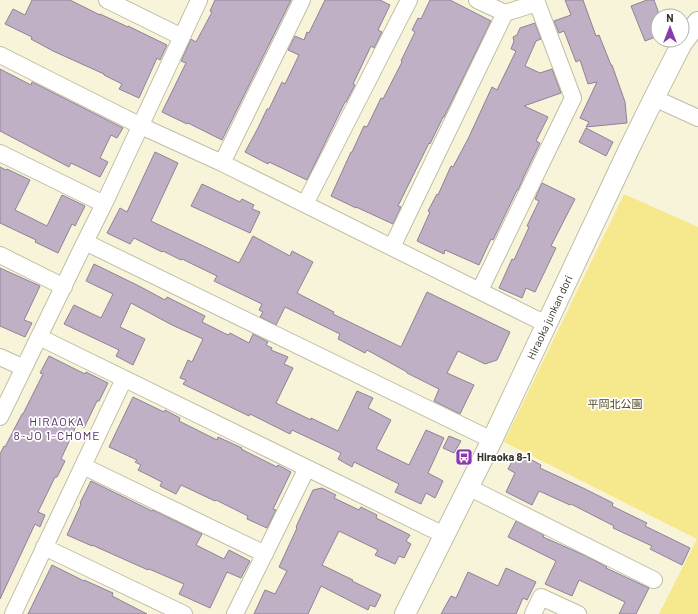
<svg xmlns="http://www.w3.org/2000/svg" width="698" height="614" font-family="Barlow,'Noto Sans JP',sans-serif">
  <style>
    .green { fill: #f6e88d }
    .building { fill: #bfb0c6; stroke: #8f8296 }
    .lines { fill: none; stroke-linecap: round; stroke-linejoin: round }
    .minor-casing { stroke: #c1bea5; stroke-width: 18 }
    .tertiary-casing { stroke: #c1bea5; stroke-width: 22 }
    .minor { stroke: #fff; stroke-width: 16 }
    .tertiary { stroke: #fff; stroke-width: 20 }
    .labels { text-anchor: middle; stroke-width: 3.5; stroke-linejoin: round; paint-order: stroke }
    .street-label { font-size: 11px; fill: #35342a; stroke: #fff }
    .park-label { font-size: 11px; fill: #4f481f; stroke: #fff }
    .poi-label { font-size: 11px; font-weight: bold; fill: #35342a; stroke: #fff; text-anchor: start }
    .neighbourhood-label { font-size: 12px; letter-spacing: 1px; fill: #563067; stroke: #fff }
  </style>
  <rect width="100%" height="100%" fill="#f8f4da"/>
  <!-- green -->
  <path class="green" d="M624 194 698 227V614H659L697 539 504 442Z"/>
  <!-- building -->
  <path class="building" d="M32 0H70L100 15V14L128 27V26L167 45 160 60 157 58 139 98 119 89 122 84 104 75V74L53 51 31 39 32 37 5 24 13 9 25 15Z
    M215 0H291L222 140 188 123 187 124 162 112 186 63 181 61 191 39 196 42 212 12 210 11Z
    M325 0H380L390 5 378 30 382 32 374 48 371 46 353 84 355 85 346 102H345L307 180 269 162 268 164 245 152 258 128 267 109H269L282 82 285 84 299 55 288 50 295 36 304 40 307 32 309 33Z
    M430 0H450L491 21 444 117H443L430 144 429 143 398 206 401 207 393 224 356 207V208L331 196 351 152H352L364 126 367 127 381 98 383 99 402 62 401 61 415 32 412 30 418 18 421 19Z
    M565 0H583L596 36 599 35 611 65H612L625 102 627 123 586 127 589 122 580 118 597 82 588 84 580 60 576 62 564 31 559 33 554 21 571 15Z
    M647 0H654L658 11V36L645 41 631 6Z
    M535 23 541 39 536 41 525 66 540 73 552 69 561 93 524 106 548 117 536 141 540 143 525 174 518 190H517L493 240 491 239 479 265 445 250 444 254 417 241 430 212 428 211 437 194 438 195 451 166 453 167 468 139 492 87 497 90 516 51 511 49 514 41 513 37 517 35 520 28Z
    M0 69 31 85 32 82 123 128 117 138 111 135 100 158 108 162 100 177 71 163 69 167 0 131Z
    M586 128 613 142 606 156 579 142Z
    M155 152 178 163 151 221 239 263 253 236 290 256 292 251 313 262 297 293 334 312 333 314 401 347 427 292 510 332 497 360 485 364 458 351 447 373 474 385 460 414 434 401 439 389 407 373V372L367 350 365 353 338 339 340 334 285 307 276 325 260 317 263 312 259 310 262 304 214 281 217 276 182 259 181 260 163 251 162 252 134 238 130 244 107 233 120 208 127 212Z
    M0 167 6 170 7 169 30 180 15 210 47 226 62 195 85 206 75 226 72 224 58 253 35 242 36 240 0 223Z
    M542 183 575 199 551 246 556 248 535 292 526 288 522 298 499 288 512 259 514 260 529 227 527 226 539 201 535 199Z
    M202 184 240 202 242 199 254 205 252 209 260 212 250 233 191 206Z
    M94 264 139 286 165 300 167 297 205 316 202 322 228 335 230 333 249 343 253 334 268 342 266 345 272 348 271 350 288 357 284 364 293 368 276 403 311 420V418L338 431 357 391 373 398 368 408 391 420 376 449 409 465 426 430 444 438 428 473 443 481 435 498 426 493 421 504 395 492 399 484 354 462 352 467 338 459 341 453 292 430 290 434 250 414 249 416 183 384 186 380 180 378 188 360 192 362 203 339 172 325 131 303 120 327 145 339 133 365 116 356 119 350 64 324 74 305 101 318 113 294 86 281Z
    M0 268 40 286 24 320 32 323 25 337 0 326Z
    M49 356 85 374 86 372 108 383 99 401H97L84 428 77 424 61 459 65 461 57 477H55L38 512 45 515 40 527 35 524 0 599V454L4 446 5 447 22 414H23L43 374 40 373Z
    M133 397 164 412 165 410 180 418 179 421 217 440 218 437 242 448 241 449 277 467 278 465 291 472 273 509 276 510 267 528 247 519 248 516 216 500 215 501 181 485 176 494 160 486 162 482 138 470 141 465 135 462 137 460 109 447Z
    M449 436 461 441 454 453 443 448Z
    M517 452 541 465 540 468 583 488 613 503 612 506 647 523 645 526 690 548 682 565 650 549 652 546 613 528 614 526 571 504 570 505 539 491 532 505 506 492 515 473 508 469Z
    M91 481 152 511 153 510 202 534 196 545 224 559 229 550 250 561 241 578 227 572 210 608 179 594 184 584 149 569 148 570 92 545V546L67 535 81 504 80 503Z
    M322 488 336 495 334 498 359 510 361 507 377 515 376 518 410 535 406 541 411 544 404 558 399 556 395 564 375 555 378 550 339 531 322 565 353 580 352 581 381 595 375 607 370 605 368 610 321 586 308 614H254L265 590 275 594 287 571 279 567 297 528 296 527 313 490Z
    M516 521 544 535 543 537 586 556 607 567 606 568 649 588 636 614H619L625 602 579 580 572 596 545 584 556 561 508 537Z
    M52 565 84 581V580L113 593 112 596 147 614H28Z
    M506 568 536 582 527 600 523 598 516 614H441L451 596 456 598 468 572 498 586Z"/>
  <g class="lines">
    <!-- minor casing -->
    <g class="minor-casing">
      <path id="minor" d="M107 0 182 37
        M477 0 505 13 537 3
        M0 55 141 126 222 163 546 324
        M654 98 698 118
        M0 153 104 204
        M222 163 302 0
        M305 204 409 0
        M85 242 492 440
        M392 247 505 13
        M0 255 64 287
        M480 290 573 98 536 0
        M39 337 444 535
        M0 357 24 368
        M0 417 85 242 104 204 199 0
        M83 466 265 554
        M468 487 654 580
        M44 547 184 614
        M13 614 124 379
        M235 614 307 468
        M533 614 541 597 578 614"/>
    </g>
    <!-- tertiary casing -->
    <g class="tertiary-casing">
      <g id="tertiary">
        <path id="s1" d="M405 614 492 440 629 149 654 98 682 43 698 22"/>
      </g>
    </g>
    <!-- minor -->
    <use href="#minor" class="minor"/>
    <!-- tertiary -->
    <use href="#tertiary" class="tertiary"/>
  </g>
  <!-- icons -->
  <defs>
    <g id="bus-square" transform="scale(0.9)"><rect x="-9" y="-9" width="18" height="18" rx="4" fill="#8a3bab" stroke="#fff"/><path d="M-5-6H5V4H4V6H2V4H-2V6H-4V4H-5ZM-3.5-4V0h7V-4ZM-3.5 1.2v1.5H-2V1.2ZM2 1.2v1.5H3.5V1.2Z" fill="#fff"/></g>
  </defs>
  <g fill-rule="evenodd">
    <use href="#bus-square" x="464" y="457"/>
  </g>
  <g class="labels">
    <!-- street labels -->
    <g class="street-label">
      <text dy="4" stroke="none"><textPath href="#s1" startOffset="330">Hiraoka junkan dori</textPath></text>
    </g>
    <!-- park labels -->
    <g class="park-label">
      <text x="615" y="408">平岡北公園</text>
    </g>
    <!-- poi labels -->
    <g class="poi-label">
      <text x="477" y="461">Hiraoka 8-1</text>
    </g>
    <!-- neighbourhood labels -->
    <g class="neighbourhood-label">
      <text x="57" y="426">HIRAOKA<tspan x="57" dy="14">8-JO 1-CHOME</tspan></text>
    </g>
  </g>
  <!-- north arrow -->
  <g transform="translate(670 28)"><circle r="19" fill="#ffffff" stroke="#aeaeaa"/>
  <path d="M0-3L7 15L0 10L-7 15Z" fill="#8a3bab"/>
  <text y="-6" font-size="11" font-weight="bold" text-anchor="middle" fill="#35342a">N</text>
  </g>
</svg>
